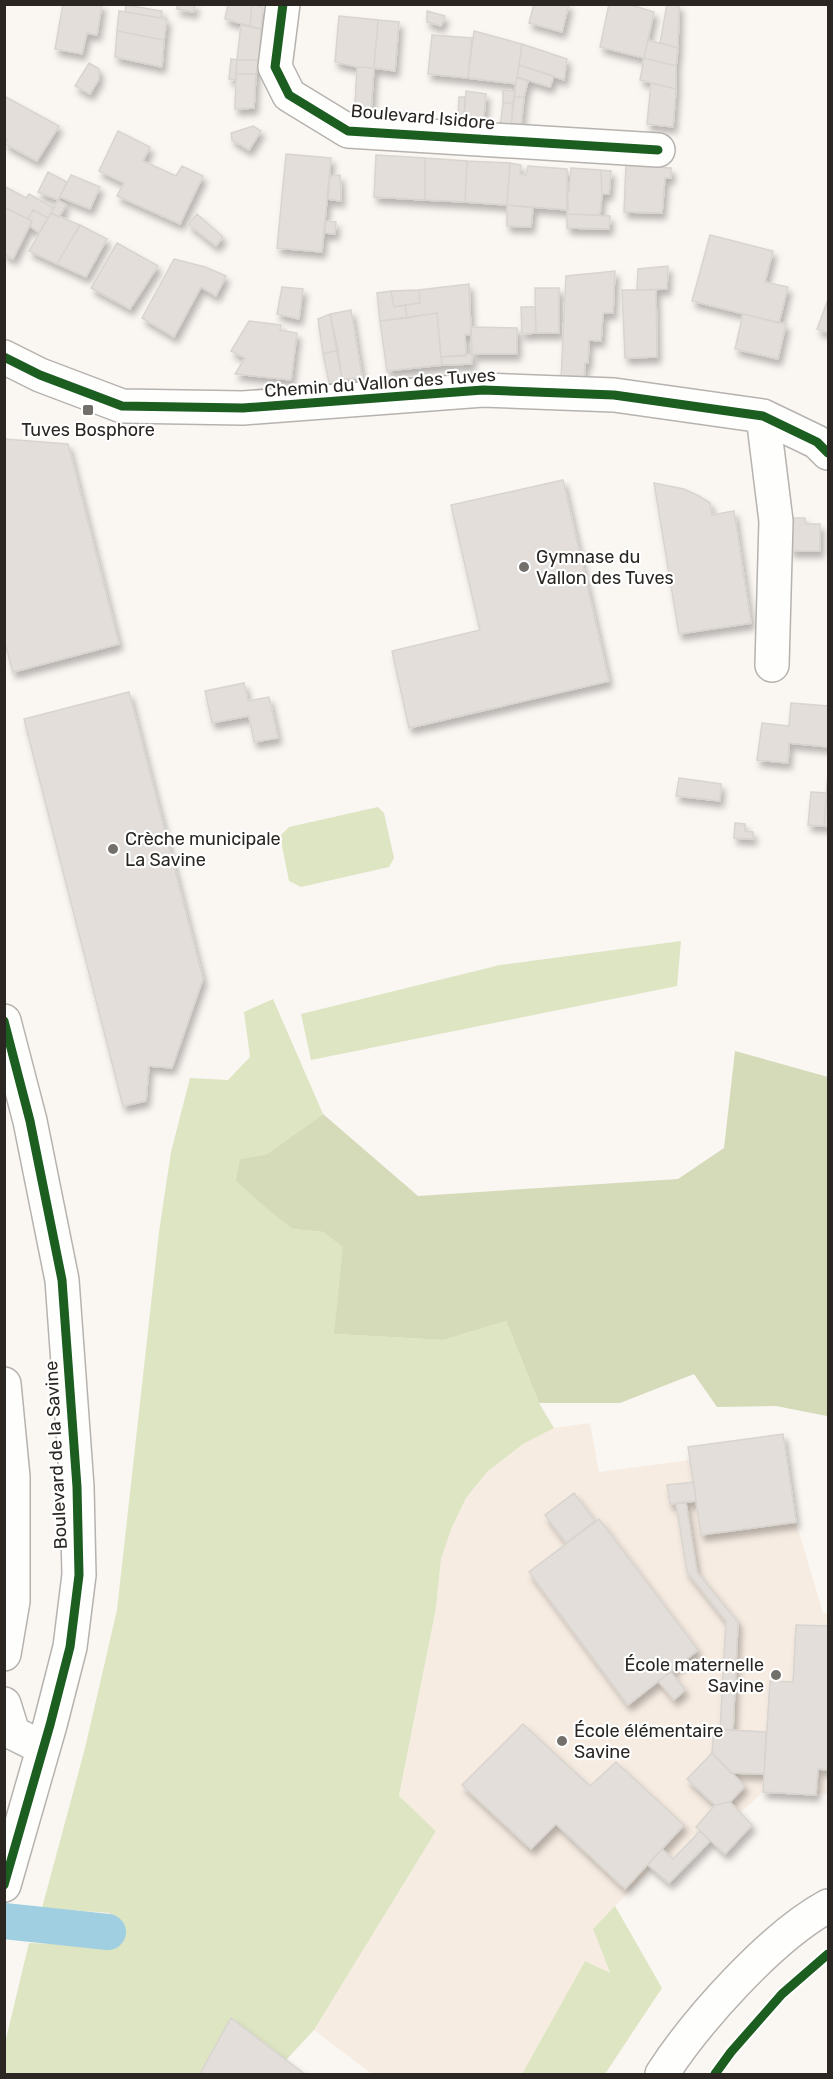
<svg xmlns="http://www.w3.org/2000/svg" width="833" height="2079" font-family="Rubik,sans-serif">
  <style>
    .built { fill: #f7ece2 }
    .green { fill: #dee5c3 }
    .forest { fill: #d5dbb9 }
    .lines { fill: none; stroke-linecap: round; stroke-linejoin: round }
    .canal { stroke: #9fcfe0; stroke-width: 36 }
    .building { fill: #e3deda; stroke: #d8d4cf; stroke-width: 1.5; filter: url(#shadow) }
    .minor-casing { stroke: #b6b2ae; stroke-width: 36 }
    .minor { stroke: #fefefd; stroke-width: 33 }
    .cycleway-casing { stroke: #fff; stroke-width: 13 }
    .cycleway { stroke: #1b5e20; stroke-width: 9 }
    .poi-dot { fill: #736f6a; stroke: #fff; stroke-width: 2 }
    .labels { text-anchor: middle; stroke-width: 4.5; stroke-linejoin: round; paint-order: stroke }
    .street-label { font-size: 18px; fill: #2b2621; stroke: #fff }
    .poi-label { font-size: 18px; fill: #2b2621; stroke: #fff; text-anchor: start }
  </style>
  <defs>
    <filter id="shadow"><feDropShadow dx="3.5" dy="6" stdDeviation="3" flood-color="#0004"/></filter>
  </defs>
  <rect width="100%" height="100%" fill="#faf6f2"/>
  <!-- built -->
  <path class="built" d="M590 1423 599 1472 690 1460 688 1447 783 1434 796 1522 823 1613H828V1794L763 1792 741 1812 752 1825 725 1854 709 1841 669 1883 651 1869 593 1929 610 1974 585 1961 522 2074H372L314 2030 436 1831 399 1797 436 1608 441 1559 452 1527 466 1498 487 1472 523 1444 554 1428Z"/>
  <!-- green -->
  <path class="green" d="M378 807 384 813 394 858 389 867 301 887 289 881 280 836 289 827Z
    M681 941 677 986 311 1060 301 1014 500 965Z
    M273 999 323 1114 267 1154 241 1159 293 1229 323 1232 344 1247 335 1334 444 1340 506 1321 539 1403 554 1428 523 1444 487 1472 466 1498 452 1527 441 1559 436 1608 399 1796 436 1831 314 2030 286 2060 231 2018 200 2074H5V2043L29 1943 106 1946 110 1913 42 1908 85 1748 117 1610 159 1232 171 1152 190 1078 228 1080 250 1057 244 1012Z
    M615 1906 662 1988 605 2074H522L585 1961 610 1973 593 1929Z"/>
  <!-- forest -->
  <path class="forest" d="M735 1051 828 1077 827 1416 776 1406 717 1407 694 1374 620 1403H539L506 1321 444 1340 334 1334 343 1247 323 1232 293 1229 271 1212 236 1181 240 1159 267 1154 323 1114 418 1196 678 1179 724 1148Z"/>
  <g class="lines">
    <!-- canal -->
    <path class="canal" d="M4 1921 108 1932"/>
  </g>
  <!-- building -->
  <path class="building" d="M63 4H102L97 35 87 33 82 54 55 49Z
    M177 4H195L194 12 177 9Z
    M228 4H252L250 26 225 19Z
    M252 4 263 7 261 29 250 26Z
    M534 4H569L562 32 529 23Z
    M609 4H628L654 12 644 58 600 47Z
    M667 4 679 5 678 48 660 43Z
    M126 5 162 11 161 18 125 12Z
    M119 11 167 19 164 40 117 31Z
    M427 11 445 16 441 26 427 22Z
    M339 16 378 20 374 68 357 67 335 62Z
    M378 20 399 22 395 71 374 68Z
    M241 25 261 29 259 60H237Z
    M117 31 164 40 162 67 115 57Z
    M474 31 522 44 516 84 468 78Z
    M432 35 472 38 468 78 428 74Z
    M648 40 678 48 676 66 644 58Z
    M522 44 567 59 564 80 519 65Z
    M644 58 676 66V89L640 80Z
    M231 59 237 60 236 80 229 79Z
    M237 60H259L256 74H236Z
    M89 63 99 69V79L90 94 75 86Z
    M519 65 554 76 550 87 517 77Z
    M357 67 374 68 371 111 355 104Z
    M236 74H256L254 108 235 109Z
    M517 77 528 81 524 97H514Z
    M651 83 676 89 673 127 647 124Z
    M503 90 515 91 513 103H503Z
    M466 91 486 94 483 125 464 124Z
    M4 96 59 126 37 161 5 144 7 139 4 138Z
    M459 97H465L464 118H458Z
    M514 97H524L521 127 511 128Z
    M503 103H513L511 128 500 127Z
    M253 126 261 131 249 150 232 140 231 133Z
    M118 131 150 147 143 161 176 176 182 166 203 176 180 224 117 196 124 183 99 171Z
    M286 154 331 158 322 252 277 248Z
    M376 155 425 158V200L374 197Z
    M425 158 467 161 465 202 425 200Z
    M467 161 510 163 507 205 465 202Z
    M510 163 521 165 520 174 526 175 528 166 567 169 568 210 507 205Z
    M626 163H652V167L671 168V178H665L662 213 624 212Z
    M571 168 601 170 602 194 600 215 567 214V190L569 191Z
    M601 170 611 171 609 194H602Z
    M48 172 67 182 58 200 38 192Z
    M71 175 100 187 90 209 60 197Z
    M340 175 341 201 328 199 330 176Z
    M4 186 26 198 29 194 54 208 48 218 33 210 28 219 4 207Z
    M58 200 66 205 59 217 51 213Z
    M507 205 533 208 531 227 507 226Z
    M4 207 32 221 13 259 4 254Z
    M33 210 48 218 39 233 30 226 32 221 28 219Z
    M51 213 80 225 57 264 29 251Z
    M197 214 223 237 216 246 188 224Z
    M567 214 610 216 609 229 567 228Z
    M326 221 336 222 335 234 325 233Z
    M80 225 107 239 86 277 57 264Z
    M710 235 773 251 765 282 788 287 779 323 692 301Z
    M117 243 158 266 130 309 91 288Z
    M174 259 205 267 226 276 216 296 201 287 174 337 142 318Z
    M668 266 667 289 637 290 638 269Z
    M615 271 613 313H603L601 341 589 340 588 363H585L584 380 561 378 566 276Z
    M469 284 471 334 465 335 466 356 441 357 437 313 407 318 405 305 420 303 419 290Z
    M282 287 303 289 299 319 277 314Z
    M535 288H559V333H536Z
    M419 290 420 303 394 307 391 291Z
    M622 290H656L657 357 625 358Z
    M391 291 394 307 405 305 407 318 380 321 377 293Z
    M827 302H828V333L817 329Z
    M521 307H535L536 333 522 334Z
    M351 310 362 377 342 380 330 314Z
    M437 313 442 365 387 371 380 321Z
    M330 314 338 350 323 354 318 319Z
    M743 314 786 324 778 359 735 349Z
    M249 321 281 325 280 330 297 333 291 380 235 374 245 358 231 351Z
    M471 327 517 328V354H472Z
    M338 350 342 380 329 382 323 354Z
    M472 354V364L442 365 441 357Z
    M4 439 68 444 119 644 13 672 4 640Z
    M563 480 609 681 409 728 392 651 480 630 451 505Z
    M654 483 684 489 699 496 710 503 712 515 734 511 751 623 679 634Z
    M792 518H805L806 524H820V551H790Z
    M244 683 248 701 269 697 278 738 254 742 249 716 212 723 205 691Z
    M129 692 203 979 172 1068 149 1066 146 1101 123 1106 24 719Z
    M791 703 828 706V747L789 743 788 763 757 760 762 723 789 726Z
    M828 772V827L824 826Z
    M679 778 721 784 720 801 676 796Z
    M811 792 827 793 824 826 808 825Z
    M735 823 745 824V831L753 832V839L734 838Z
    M783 1434 796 1522 701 1535 688 1447Z
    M694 1482 696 1501 670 1504 667 1485Z
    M574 1493 595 1521 566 1543 545 1515Z
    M676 1503H686L697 1572 738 1622 733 1730 720 1729 726 1621 687 1572Z
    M599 1519 698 1650 628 1705 529 1572Z
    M796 1625 828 1626V1770L818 1769 816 1795 763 1792 770 1681 793 1682Z
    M671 1672 685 1690 674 1700 658 1681Z
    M523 1724 590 1786 616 1762 684 1825 625 1889 556 1824 531 1849 462 1785Z
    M714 1729 766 1732 764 1774 731 1773 712 1753Z
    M712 1753 745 1786 730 1802 715 1805 687 1779Z
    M730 1802 752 1825 725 1854 696 1827 715 1805Z
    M700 1831 710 1841 669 1883 648 1865 662 1849 673 1859Z
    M231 2018 286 2060 305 2074H200Z"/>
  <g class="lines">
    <!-- minor casing -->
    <g class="minor-casing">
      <path id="minor" d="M283 4 275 67 289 95 348 131 658 150
        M4 357 40 375 122 406 243 408 483 390 614 395 763 416 817 442 828 453
        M763 416 776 521 772 665
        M4 1021 30 1121 62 1280 77 1487 79 1575 70 1647 50 1725 4 1885
        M4 1384 13 1477V1601L4 1654
        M4 1704 13 1733 43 1748
        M662 2074C697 2020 771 1937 828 1906"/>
    </g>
    <!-- minor -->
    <use href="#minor" class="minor"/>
    <!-- cycleway casing -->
    <g class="cycleway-casing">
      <path id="cycleway" d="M283 4 275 67 289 95 348 131 658 150
        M4 357 40 375 122 406 243 408 483 390 614 395 763 416 817 442 828 453
        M4 1021 30 1121 62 1280 77 1487 79 1575 70 1647 50 1725 4 1885
        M715 2074 731 2052 782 1994 828 1954"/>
    </g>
    <!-- cycleway -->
    <use href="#cycleway" class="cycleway"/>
  </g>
  <!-- markers -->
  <g class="poi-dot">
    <rect x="82" y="404" width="12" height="12" rx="3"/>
    <circle cx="524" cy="567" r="6"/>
    <circle cx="113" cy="849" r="6"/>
    <circle cx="776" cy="1675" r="6"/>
    <circle cx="562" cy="1741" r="6"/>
  </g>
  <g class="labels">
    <!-- street labels -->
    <g class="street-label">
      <text transform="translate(423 117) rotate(5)" y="6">Boulevard Isidore</text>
      <text transform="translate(380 383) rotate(-4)" y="6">Chemin du Vallon des Tuves</text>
      <text transform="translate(56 1455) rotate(-93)" y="6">Boulevard de la Savine</text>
    </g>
    <!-- poi labels -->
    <g class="poi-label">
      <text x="88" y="436" text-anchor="middle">Tuves Bosphore</text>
      <text x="536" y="563">Gymnase du<tspan x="536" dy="21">Vallon des Tuves</tspan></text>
      <text x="125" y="845">Crèche municipale<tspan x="125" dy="21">La Savine</tspan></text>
      <text x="764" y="1671" text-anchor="end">École maternelle<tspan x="764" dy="21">Savine</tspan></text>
      <text x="574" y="1737">École élémentaire<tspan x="574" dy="21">Savine</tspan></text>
    </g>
  </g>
  <!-- border -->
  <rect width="833" height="2079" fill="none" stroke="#2b2621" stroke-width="12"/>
</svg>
